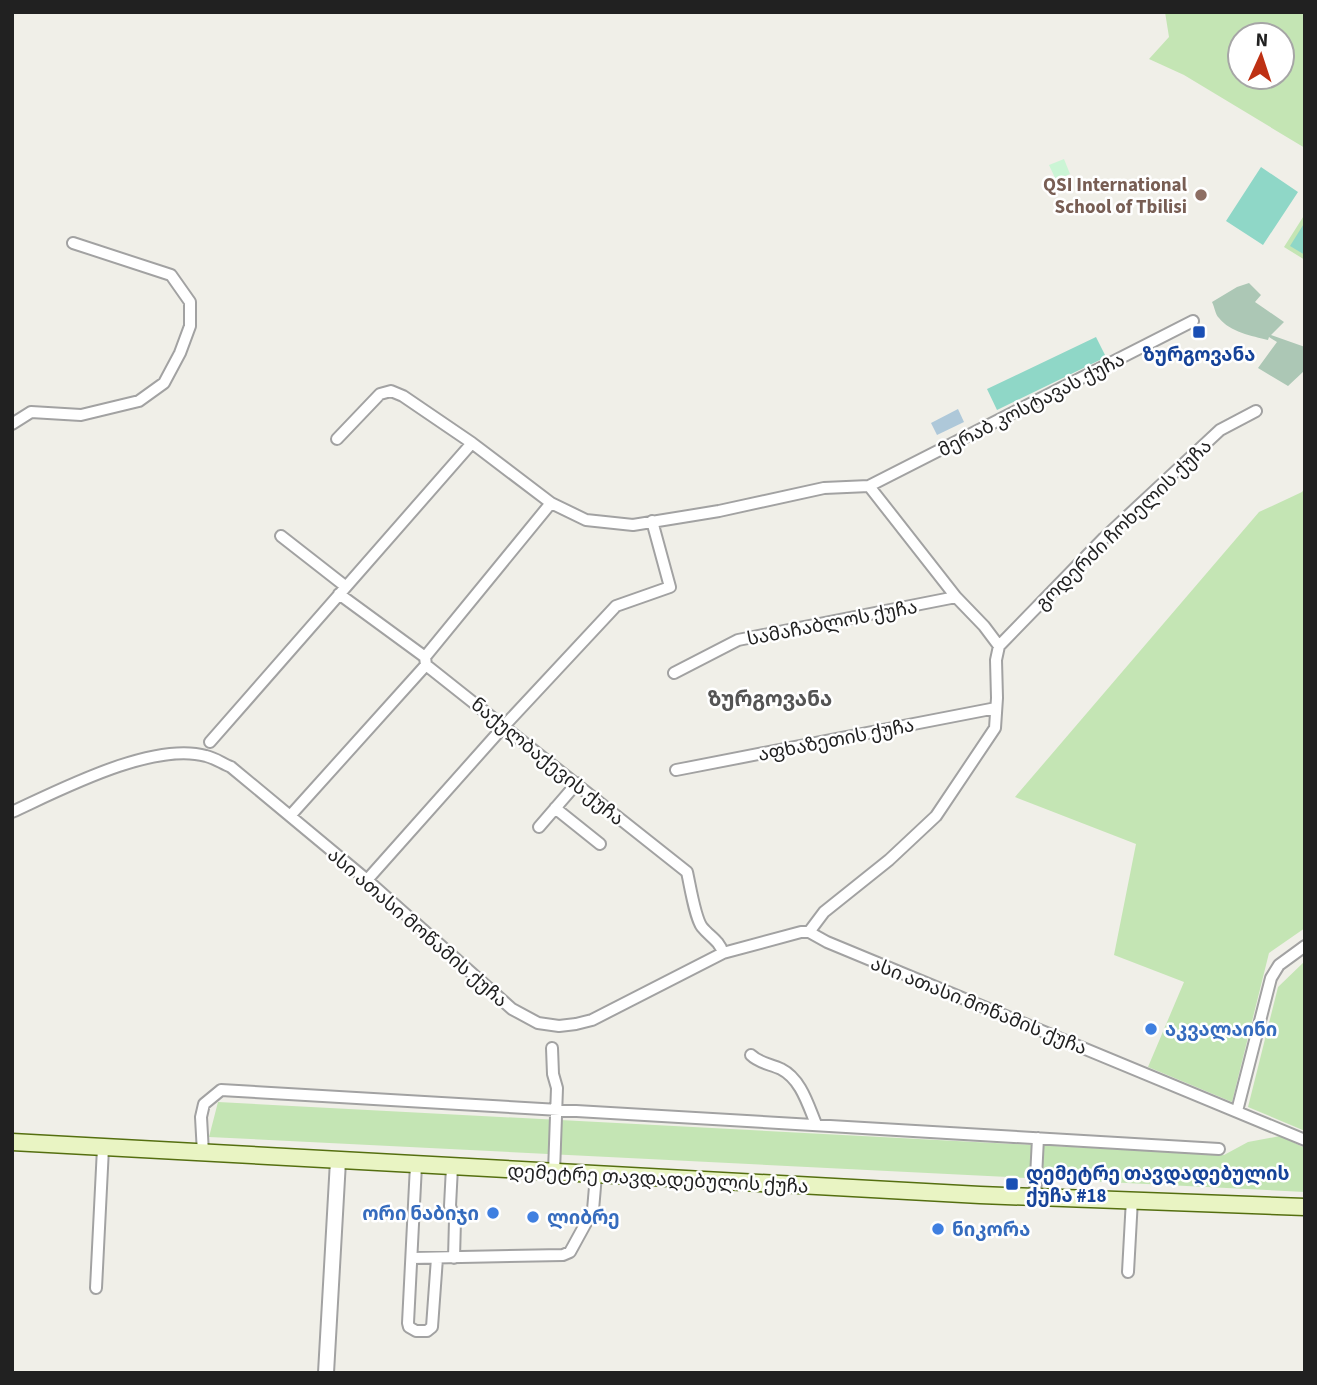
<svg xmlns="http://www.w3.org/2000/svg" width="1317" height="1385" font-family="'Source Sans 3','Noto Sans Georgian',sans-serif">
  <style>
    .grass { fill: #c4e5b4; fill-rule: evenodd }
    .cemetery { fill: #acc7b5 }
    .park { fill: #cbf5d5 }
    .pitch { fill: #8fd7c7 }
    .water { fill: #aec8d9 }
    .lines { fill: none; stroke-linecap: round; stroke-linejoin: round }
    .minor-casing { stroke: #a2a2a2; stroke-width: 14 }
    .tertiary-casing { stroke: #a2a2a2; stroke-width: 18 }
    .secondary-casing { stroke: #556f10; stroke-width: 19 }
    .minor { stroke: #fff; stroke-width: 10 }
    .tertiary { stroke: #fff; stroke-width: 14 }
    .secondary { stroke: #e9f4c3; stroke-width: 16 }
    .education-dot { fill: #8d6e63; stroke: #fff; stroke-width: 2.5 }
    .transit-dot { fill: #1a4fb4; stroke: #fff; stroke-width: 2.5 }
    .shop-dot { fill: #3f7fe0; stroke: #fff; stroke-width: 2.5 }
    .labels { text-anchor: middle; stroke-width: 5; stroke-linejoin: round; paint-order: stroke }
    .education-label { font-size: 19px; font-weight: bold; fill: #785e54; stroke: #fff; text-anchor: end }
    .transit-label { font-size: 19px; font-weight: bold; fill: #164399; stroke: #fff }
    .street-label { font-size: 19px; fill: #212121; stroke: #fff }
    .shop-label { font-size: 19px; font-weight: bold; fill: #366cbe; stroke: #fff; text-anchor: start }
    .neighbourhood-label { font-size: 21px; font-weight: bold; fill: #545454; stroke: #fff }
  </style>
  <rect width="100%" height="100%" fill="#f0efe8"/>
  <!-- grass -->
  <path class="grass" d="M1165 12H1305V148L1184 75 1149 59 1169 37ZM1240 35H1282V77H1240Z
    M1305 214V260L1284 247Z
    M1305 487V928L1269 953 1232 1102 1148 1067 1184 982 1114 955 1136 844 1015 797 1259 512 1302 492Z
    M1305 961V1131L1248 1107 1278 987Z
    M218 1102 1224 1155 1248 1142 1280 1136 1305 1148V1192L209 1137Z"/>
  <!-- cemetery -->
  <path class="cemetery" d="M1249 283 1261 295 1255 302 1284 322 1271 335 1305 347 1304 371 1288 386 1258 368 1277 342 1269 337 1268 340C1252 336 1230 332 1219 318 1215 314 1215 308 1212 302L1237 287Z"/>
  <!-- park -->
  <path class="park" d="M1064 159 1070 174 1056 180 1049 165Z"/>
  <!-- pitch -->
  <path class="pitch" d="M1261 167 1298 192 1263 245 1226 221Z
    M1305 222V255L1290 246Z
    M1096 337 1106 357 997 410 987 389Z"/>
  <!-- water -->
  <path class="water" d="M958 409 964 422 937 435 931 423Z"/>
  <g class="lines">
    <!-- minor casing -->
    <g class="minor-casing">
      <path id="minor" d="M12 424 31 412 81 415 139 401 164 383 180 353 190 326V302L171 275 73 243
        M337 439 380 394 391 391 403 396 472 443 551 503 586 520 633 525 719 511 824 488 869 486 1193 321
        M281 536 345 586
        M339 594 425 657 426 665 687 872C690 885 695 918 702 927 710 937 719 940 723 953
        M999 646 1104 538 1163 483 1220 430 1256 411
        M425 657 551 503
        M674 673 738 640 956 597
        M210 742 472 443
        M676 770 996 708
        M555 808 600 844
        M12 812C60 790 153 741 206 756 215 758 223 764 231 767L367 880 512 1009 538 1023 559 1026 576 1024 592 1020 723 953 801 932H809L827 942 1305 1140
        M290 816 426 665
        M539 827 577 783
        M367 880 505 725 616 606 670 587 652 521
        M809 932 824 912 889 860 936 816 995 728 997 698 996 660 999 646 984 626 956 597 869 486
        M552 1048 553 1074 557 1088 554 1172
        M751 1055C759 1063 770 1064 781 1069 801 1079 808 1105 816 1124
        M1237 1111 1271 978 1279 965 1305 946
        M203 1153 201 1117 204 1104 221 1090 1219 1149
        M416 1165 408 1323 409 1327 416 1331H427L432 1327 437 1258
        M452 1167 450 1206 455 1220 454 1258
        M1035 1197 1038 1138
        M412 1258 563 1255 570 1252 593 1210 596 1175
        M1128 1272 1132 1199
        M96 1288 103 1148"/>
    </g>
    <!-- tertiary casing -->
    <g class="tertiary-casing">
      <path id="tertiary" d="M326 1373 338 1161"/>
    </g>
    <!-- secondary casing -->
    <g class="secondary-casing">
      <path id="secondary" d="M12 1142 980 1195 1305 1207"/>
    </g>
    <!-- minor -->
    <use href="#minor" class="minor"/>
    <!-- tertiary -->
    <use href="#tertiary" class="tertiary"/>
    <!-- secondary -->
    <use href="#secondary" class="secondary"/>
  </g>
  <!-- markers -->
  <circle class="education-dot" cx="1201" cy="195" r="7"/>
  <g class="transit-dot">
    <rect x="1192" y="325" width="14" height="14" rx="3.5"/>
    <rect x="1005" y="1177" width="14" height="14" rx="3.5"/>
  </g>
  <g class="shop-dot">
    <circle cx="1151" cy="1029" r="7"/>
    <circle cx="493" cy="1213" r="7"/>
    <circle cx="533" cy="1217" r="7"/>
    <circle cx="938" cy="1229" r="7"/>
  </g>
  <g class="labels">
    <!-- education labels -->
    <g class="education-label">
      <text x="1187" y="191">QSI International<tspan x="1187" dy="22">School of Tbilisi</tspan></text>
    </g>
    <!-- transit labels -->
    <g class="transit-label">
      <text x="1199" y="361">ზურგოვანა</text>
      <text x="1026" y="1180" text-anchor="start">დემეტრე თავდადებულის<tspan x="1026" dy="22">ქუჩა #18</tspan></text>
    </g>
    <!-- street labels -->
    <g class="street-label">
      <text transform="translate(1031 404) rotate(-27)" y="7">მერაბ კოსტავას ქუჩა</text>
      <text transform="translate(1123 524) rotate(-44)" y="7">გოდერძი ჩოხელის ქუჩა</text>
      <text transform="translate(832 622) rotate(-11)" y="7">სამაჩაბლოს ქუჩა</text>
      <text transform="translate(836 739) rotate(-11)" y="7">აფხაზეთის ქუჩა</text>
      <text transform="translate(548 761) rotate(39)" y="7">ნაქულბაქევის ქუჩა</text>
      <text transform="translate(418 927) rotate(41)" y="7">ასი ათასი მოწამის ქუჩა</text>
      <text transform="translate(979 1005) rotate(22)" y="7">ასი ათასი მოწამის ქუჩა</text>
      <text transform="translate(658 1178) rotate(3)" y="7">დემეტრე თავდადებულის ქუჩა</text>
    </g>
    <!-- shop labels -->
    <g class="shop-label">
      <text x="1165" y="1036">აკვალაინი</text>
      <text x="479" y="1220" text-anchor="end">ორი ნაბიჯი</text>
      <text x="547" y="1224">ლიბრე</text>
      <text x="952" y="1236">ნიკორა</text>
    </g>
    <!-- neighbourhood labels -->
    <g class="neighbourhood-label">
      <text x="770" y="706">ზურგოვანა</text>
    </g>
  </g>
  <!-- border -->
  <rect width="1317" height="1385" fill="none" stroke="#212121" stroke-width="28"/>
  <!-- north arrow -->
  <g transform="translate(1261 56) rotate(3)"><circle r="33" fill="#ffffff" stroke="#a6a6a6" stroke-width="2"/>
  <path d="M0-5L12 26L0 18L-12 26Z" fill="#be3114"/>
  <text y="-10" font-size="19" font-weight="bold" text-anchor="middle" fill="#212121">N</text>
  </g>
</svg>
